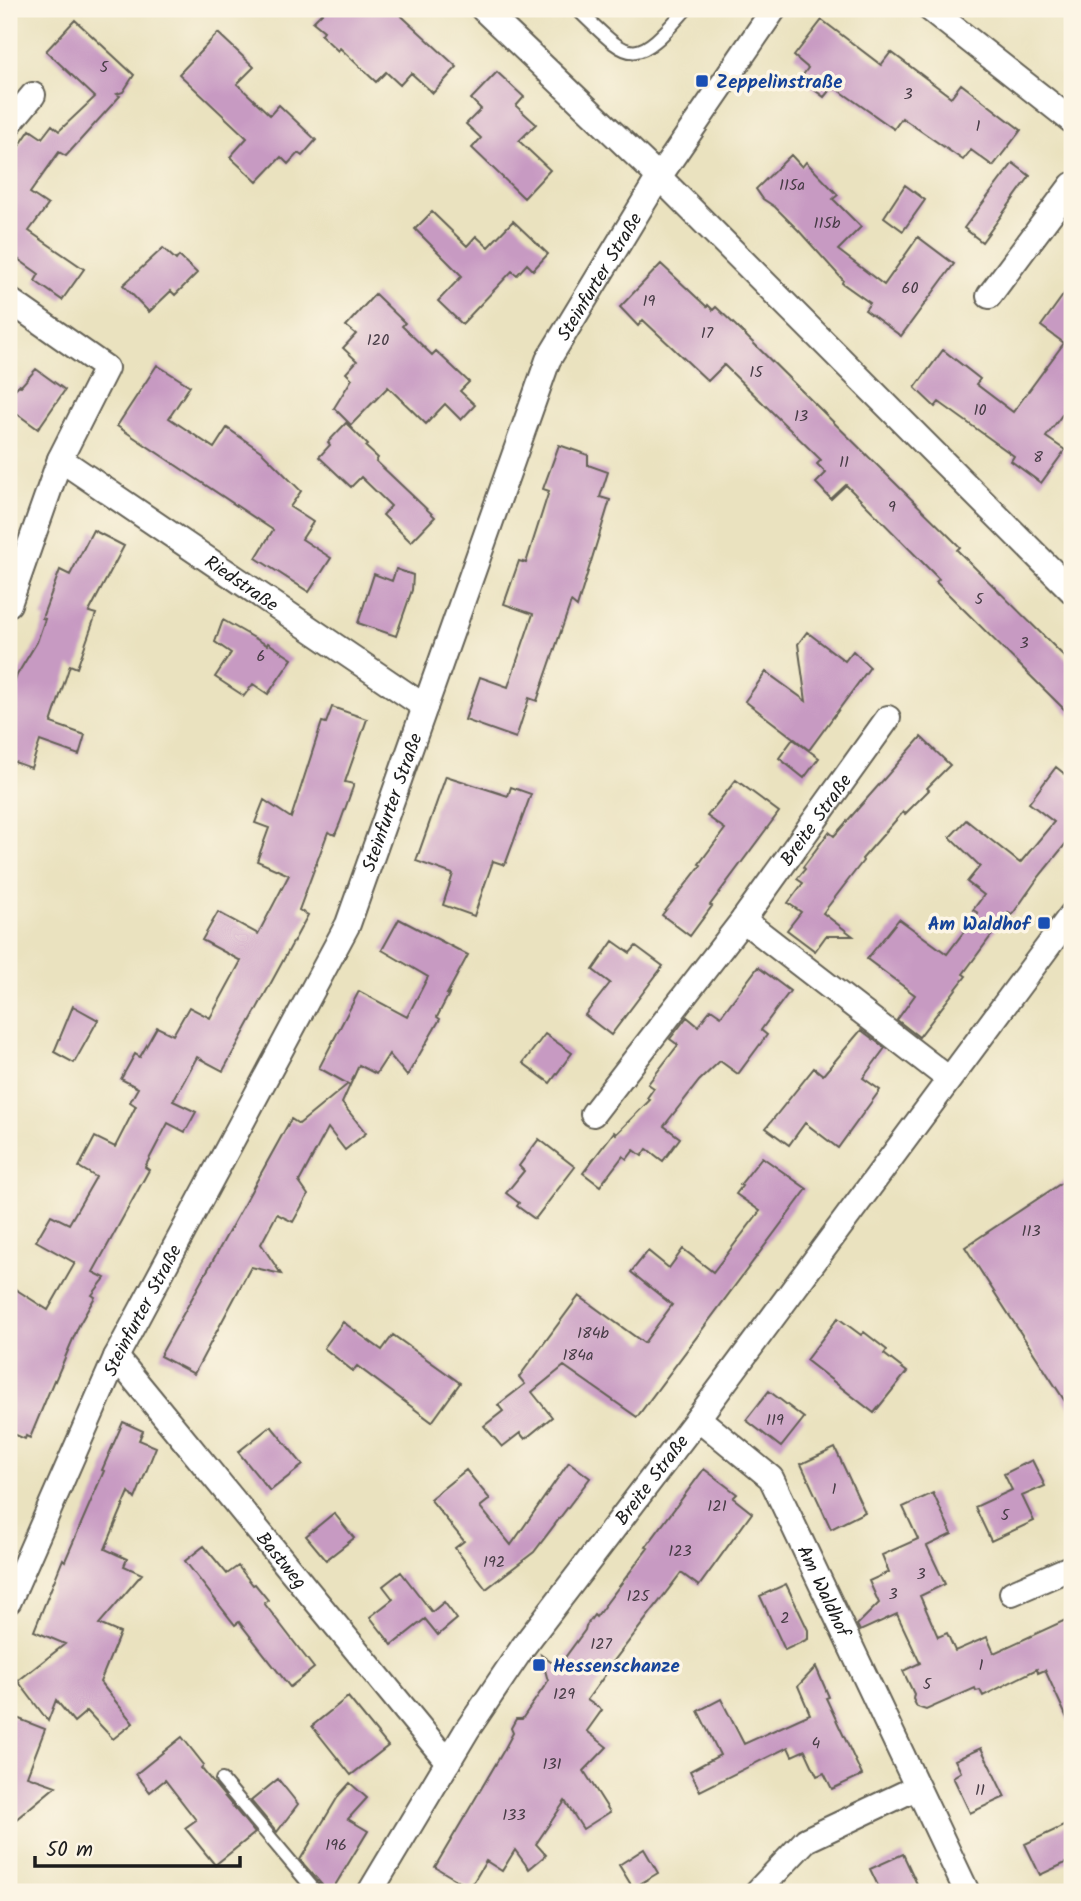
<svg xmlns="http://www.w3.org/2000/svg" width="1081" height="1901" font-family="Kalam,sans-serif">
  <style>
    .building { fill: #c79ac2 }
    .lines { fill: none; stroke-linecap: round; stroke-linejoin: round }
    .lane-casing { stroke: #646155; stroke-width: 16 }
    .street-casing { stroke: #646155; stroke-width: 28 }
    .lane { stroke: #fff; stroke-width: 12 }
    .street { stroke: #fff; stroke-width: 24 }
    .transit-dot { fill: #1a4fb4; stroke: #fcf5e5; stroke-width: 2.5 }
    .labels { text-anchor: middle; stroke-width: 7; stroke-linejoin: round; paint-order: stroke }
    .number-label { font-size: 16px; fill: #473c46 }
    .transit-label { font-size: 19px; font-weight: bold; fill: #164399; stroke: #fcf5e5; text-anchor: start }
    .street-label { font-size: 19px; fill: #1c1c1c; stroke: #fcf5e5 }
  </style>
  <rect width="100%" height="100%" fill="#fcf5e5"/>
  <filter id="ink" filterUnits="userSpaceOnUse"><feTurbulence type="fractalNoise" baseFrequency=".0143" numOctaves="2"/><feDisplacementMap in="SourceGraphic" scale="14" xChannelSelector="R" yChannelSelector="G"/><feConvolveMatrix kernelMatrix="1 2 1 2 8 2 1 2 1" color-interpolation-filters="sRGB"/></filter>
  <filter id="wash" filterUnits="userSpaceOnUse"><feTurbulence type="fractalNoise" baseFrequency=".00686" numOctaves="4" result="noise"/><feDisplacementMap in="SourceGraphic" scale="28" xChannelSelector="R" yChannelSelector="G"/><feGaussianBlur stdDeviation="1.57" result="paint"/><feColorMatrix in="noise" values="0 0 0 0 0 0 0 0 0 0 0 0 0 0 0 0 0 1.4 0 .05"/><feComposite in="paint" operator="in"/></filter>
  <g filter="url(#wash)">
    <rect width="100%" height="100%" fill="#eae2bf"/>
    <g id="blocks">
      <!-- building -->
      <path class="building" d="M326 9H394L457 67 433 93 411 73 400 85 386 72 376 82 340 48 338 51 321 35 324 31 313 22Z
        M75 20 134 75 123 92 117 94 120 96 66 156 59 152 30 193 48 205 29 231 84 269 62 300 35 281 39 274 12 255 9 260V161L30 130 42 138 52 125 59 131 95 97 46 51Z
        M822 20 881 65 891 52 951 97 961 84 1021 130 993 166 971 150 963 160 902 118 894 129 833 86 824 97 800 79 808 68 794 56Z
        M218 33 254 67 237 84 270 115 279 105 316 140 302 156 298 153 288 164 281 157 257 182 230 157 247 138 179 74Z
        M497 72 524 97 516 106 536 124 519 141 550 170 524 198 472 148 481 138 466 124 481 109 471 99Z
        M791 155 802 167 806 162 838 195 833 199 861 227 838 250 884 285 918 237 954 264 901 336 865 310 870 303 842 283 843 280 799 231 775 207 763 199 756 189Z
        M1013 163 1030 176 982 242 964 228Z
        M905 185 925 200 903 231 884 217Z
        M432 212 467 246 476 236 488 247 513 221 548 254 533 270 527 264 517 275 512 271 462 324 438 301 462 276 415 229Z
        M163 248 176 260 179 256 197 273 175 295 171 291 149 312 123 285Z
        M661 264 707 307 708 305 713 310 716 307 734 324 960 547 957 550 1072 664V717L936 582 939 579 846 485 831 499 816 483 826 473 817 464 821 460 724 365 708 381 643 320 638 326 620 307Z
        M1072 283V401L1046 437 1065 450 1041 483 1011 461 1014 456 939 402 935 407 915 388 943 350 980 379 976 384 1013 412 1064 343 1041 326Z
        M375 294 405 323 402 326 432 355 436 351 469 382 460 391 475 405 461 420 445 404 426 424 388 387 351 425 334 408 352 379 346 373 357 361 343 348 356 334 346 326Z
        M157 365 190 386 169 418 214 448 227 428 262 452 301 491 290 507 313 522 302 539 331 558 309 592 256 558 273 530 117 426Z
        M36 369 65 390 38 429 9 408V395L19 385 21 386Z
        M346 423 368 445 366 447 378 458 376 461 435 517 411 542 383 515 391 506 361 477 351 487 319 457 330 445 328 442Z
        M559 445 588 455V465L608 472 600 497 610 500 577 607 571 602 537 701 529 698 516 738 465 720 480 677 508 687 533 614 504 604 519 561 526 563 549 491 543 489Z
        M93 530 124 546 89 612 96 614 77 668 70 665 51 723 85 735 79 755 40 741 31 768 9 760V698L17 675 37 642 45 619 42 618 60 570 70 575Z
        M396 569 413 575 412 590 396 636 358 623 374 574 392 581Z
        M223 620 267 645 268 643 292 659 268 694 253 684 244 696 215 677 231 653 215 642Z
        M807 632 845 661 853 651 870 667 809 750 745 701 766 672 806 701 798 644Z
        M332 707 367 719 345 782 354 784 340 823 335 835 328 832 299 910 308 915 223 1071 197 1057 173 1101 196 1112 185 1132 168 1123 145 1167 149 1170 93 1272 105 1278 92 1295 95 1297 79 1325 55 1381 54 1380 30 1438 26 1436 25 1439 9 1432V1285L48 1310 75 1263 36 1241 51 1215 69 1224 96 1177 79 1167 95 1137 115 1147 136 1106 130 1102 138 1088 121 1079 135 1054 140 1057 157 1027 173 1035 189 1007 210 1018 241 961 202 940 218 912 258 934 289 875 257 861 269 828 255 823 264 800 291 818 322 722 326 723Z
        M921 737 950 765 927 788 929 790 905 814 903 812 862 859 863 861 823 913 853 936H826L815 951 787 930 801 912 788 903 803 883 797 879 805 869 803 867 829 832 834 836Z
        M793 739 819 758 804 778 779 758Z
        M1056 767 1072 780V836L1038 878 1012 915 1008 913 963 974 966 976 919 1037 897 1020 915 995 867 959 899 919 947 954 978 913 973 910 984 895 967 882 980 866 950 837 966 820 1020 863 1054 822 1029 803Z
        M446 776 508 796 511 787 531 794 505 865 493 861 474 916 443 905 453 874 416 861Z
        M736 780 779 812 710 905 712 906 690 936 662 915 701 865 699 864 725 829 707 816Z
        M399 919 468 955 447 994H449L437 1017 440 1019 407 1076 389 1054 376 1074 359 1065 342 1103 366 1133 345 1150 328 1128 299 1182 308 1195 293 1222 277 1214 261 1244 281 1274 251 1267 194 1374 160 1356 291 1119 299 1124 348 1084 319 1068 359 991 407 1017 428 977 382 950Z
        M613 941 630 953 636 946 663 966 611 1035 585 1015 610 983 593 970Z
        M758 967 790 991 761 1030 767 1035 738 1074 720 1061 699 1081 664 1126 680 1138 663 1161 647 1149 642 1156 634 1150 627 1159 623 1156 600 1186 583 1173 614 1132 616 1134 650 1100 647 1098 654 1088 648 1084 678 1045 670 1039 687 1017 698 1026 711 1009 721 1016Z
        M73 1006 98 1020 74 1063 54 1052Z
        M861 1030 885 1048 863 1078 880 1090 838 1148 805 1123 789 1145 766 1128 814 1068 823 1075Z
        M545 1034 572 1053 550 1083 523 1063Z
        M539 1139 575 1167 535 1219 517 1206 519 1203 506 1193 524 1171 519 1166Z
        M762 1157 807 1189 637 1417 564 1366 532 1392 552 1417 525 1439 520 1433 502 1447 484 1426 503 1411 498 1405 525 1384 519 1377 579 1296 644 1343 672 1305 631 1272 648 1251 669 1268 683 1249 713 1272 760 1211 736 1194 742 1186 740 1185Z
        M1072 1176V1412L965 1247Z
        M838 1318 861 1335 864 1332 887 1350 884 1354 907 1372 874 1413 806 1360Z
        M343 1322 382 1350 393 1335 460 1383 432 1422 357 1366 353 1371 324 1348Z
        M769 1391 804 1418 781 1447 746 1420Z
        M123 1422 143 1431 139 1440 156 1447 135 1499 129 1492 105 1549 127 1559 124 1566 142 1574 99 1624 120 1633 100 1682 133 1723 113 1739 87 1711 74 1722 56 1700 48 1721 18 1681 65 1644 34 1631 63 1559 65 1561 104 1471 102 1470Z
        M271 1426 303 1465 270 1491 238 1452Z
        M835 1448 865 1512 831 1529 801 1464Z
        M1032 1460 1045 1486 1022 1496 1034 1521 991 1541 975 1507 1012 1490 1004 1474Z
        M569 1462 590 1478 534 1552 486 1589 455 1548 464 1541 430 1499 466 1470 490 1499 480 1507 511 1545Z
        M704 1469 737 1494 733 1498 752 1513 699 1586 681 1573 607 1670 608 1671 587 1700 602 1710 587 1731 607 1747 584 1771 610 1812 583 1829 565 1801 536 1844 546 1855 529 1869 515 1850 502 1871 486 1861 470 1888 435 1867 504 1750 513 1733 511 1728 516 1719H522L548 1681 541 1655 558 1667 585 1630 586 1626 594 1615 596 1617 648 1548 646 1547Z
        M933 1493 952 1534 927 1546 945 1584 920 1596 938 1637 947 1633 955 1651 987 1637 994 1653 1072 1617V1729L1045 1670 1038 1673 1037 1669 983 1696 980 1690 976 1691 975 1688 926 1710 917 1707 913 1699 914 1694 903 1671 920 1663 897 1614 860 1631 857 1625 879 1603 869 1581 889 1572 882 1555 918 1539 903 1507Z
        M334 1513 354 1538 326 1560 306 1536Z
        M204 1546 227 1574 238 1566 253 1585 255 1584 268 1600 264 1603 314 1668 290 1687 239 1622 235 1625 185 1561Z
        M401 1572 432 1612 444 1602 457 1619 438 1635 425 1619 392 1645 370 1617 393 1599 383 1586Z
        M786 1584 808 1630V1639L785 1650 760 1596Z
        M816 1667 829 1697 826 1698 862 1775 832 1789 824 1773 817 1776 805 1750 792 1756 788 1747 700 1791 690 1771 720 1755 698 1711 721 1699 744 1744 810 1714 798 1686Z
        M348 1697 388 1746 351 1775 312 1726Z
        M9 1715 45 1729 27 1776 56 1786 9 1825Z
        M182 1737 204 1765 201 1768 255 1833 215 1865 185 1828 196 1820 165 1780 150 1792 136 1774Z
        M981 1748 1005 1797 970 1813 953 1777 961 1772 955 1760Z
        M278 1779 298 1804 277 1832 251 1801Z
        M350 1783 367 1798 348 1819 368 1831 331 1892H325L323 1886 300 1860 339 1795Z
        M1072 1822V1860L1040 1875 1025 1844Z
        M644 1849 658 1873 633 1888 619 1865Z
        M903 1854 917 1884 914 1886 917 1892H881L870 1869Z"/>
    </g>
  </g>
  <g filter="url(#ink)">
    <use href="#blocks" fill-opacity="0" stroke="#646155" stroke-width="2"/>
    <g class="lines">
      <!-- lane casing -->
      <g class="lane-casing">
        <path id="lane" d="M577 9C631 61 633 70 686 9
          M222 1780 316 1892"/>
      </g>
      <!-- street casing -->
      <g class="street-casing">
        <g id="street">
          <path d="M483 9 659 177 1072 591"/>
          <path d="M930 9 1072 121"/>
          <path d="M9 124 33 95"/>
          <path d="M989 296 1072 185"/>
          <path d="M9 300 106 368 60 459 9 604"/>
          <path id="s1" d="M60 459 425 707"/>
          <path d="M743 920 949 1079"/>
          <path id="s2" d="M593 1114 743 920 888 718"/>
          <path id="s3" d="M116 1357 448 1762"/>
          <path id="s4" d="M698 1418 771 1478 967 1892"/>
          <path d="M1012 1593 1072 1567"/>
          <path id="s5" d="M9 1601 116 1357 348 924 548 360 659 177 774 9"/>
          <path id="s6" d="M370 1892 467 1730 523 1647 698 1418 1072 914"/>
          <path d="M757 1892 806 1840 916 1788"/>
        </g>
      </g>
      <!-- lane -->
      <use href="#lane" class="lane"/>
      <!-- street -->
      <use href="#street" class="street"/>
    </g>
  </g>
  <!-- markers -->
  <g class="transit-dot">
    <rect x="695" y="74" width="14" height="14" rx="3.5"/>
    <rect x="1037" y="916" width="14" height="14" rx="3.5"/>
    <rect x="532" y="1658" width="14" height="14" rx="3.5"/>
  </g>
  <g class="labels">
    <!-- number labels -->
    <g class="number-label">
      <text x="104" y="72">5</text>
      <text x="908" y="99">3</text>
      <text x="978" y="131">1</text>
      <text x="792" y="190">115a</text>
      <text x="827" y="228">115b</text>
      <text x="910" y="293">60</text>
      <text x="649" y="306">19</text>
      <text x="707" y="338">17</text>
      <text x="378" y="345">120</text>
      <text x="756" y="377">15</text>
      <text x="980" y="415">10</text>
      <text x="801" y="421">13</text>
      <text x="1038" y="462">8</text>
      <text x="844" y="467">11</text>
      <text x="892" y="512">9</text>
      <text x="979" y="604">5</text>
      <text x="1024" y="648">3</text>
      <text x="261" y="661">6</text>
      <text x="1031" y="1236">113</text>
      <text x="593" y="1338">184b</text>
      <text x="578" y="1360">184a</text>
      <text x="775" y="1425">119</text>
      <text x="834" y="1494">1</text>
      <text x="717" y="1511">121</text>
      <text x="1005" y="1520">5</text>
      <text x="680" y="1556">123</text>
      <text x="494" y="1567">192</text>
      <text x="921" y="1579">3</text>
      <text x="893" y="1599">3</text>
      <text x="638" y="1601">125</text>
      <text x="785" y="1623">2</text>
      <text x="601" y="1649">127</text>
      <text x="981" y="1670">1</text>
      <text x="927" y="1689">5</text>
      <text x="564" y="1699">129</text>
      <text x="816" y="1748">4</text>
      <text x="552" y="1769">131</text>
      <text x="980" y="1795">11</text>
      <text x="514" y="1820">133</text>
      <text x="336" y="1850">196</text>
    </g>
    <!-- transit labels -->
    <g class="transit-label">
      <text x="716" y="88">Zeppelinstraße</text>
      <text x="1030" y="930" text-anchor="end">Am Waldhof</text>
      <text x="553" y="1672">Hessenschanze</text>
    </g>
    <!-- street labels -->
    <g class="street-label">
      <text dy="7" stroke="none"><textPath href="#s5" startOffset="1454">Steinfurter Straße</textPath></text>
      <text dy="7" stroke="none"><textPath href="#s1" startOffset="220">Riedstraße</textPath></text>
      <text dy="7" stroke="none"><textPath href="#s5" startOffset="887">Steinfurter Straße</textPath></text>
      <text dy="7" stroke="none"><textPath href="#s2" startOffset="369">Breite Straße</textPath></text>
      <text dy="7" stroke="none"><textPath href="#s5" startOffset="320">Steinfurter Straße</textPath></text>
      <text dy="7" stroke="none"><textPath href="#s6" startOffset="500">Breite Straße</textPath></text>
      <text dy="7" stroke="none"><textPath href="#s3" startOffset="262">Bastweg</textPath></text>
      <text dy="7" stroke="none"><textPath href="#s4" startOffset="219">Am Waldhof</textPath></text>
    </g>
  </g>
  <!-- margin -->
  <rect width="1081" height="1901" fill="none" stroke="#fcf5e5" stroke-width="35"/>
  <!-- scale -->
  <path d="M35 1856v10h205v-10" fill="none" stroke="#1c1c1c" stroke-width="3.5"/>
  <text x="46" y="1856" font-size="21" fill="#1c1c1c" stroke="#fcf5e5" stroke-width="5" paint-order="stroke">50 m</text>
</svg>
